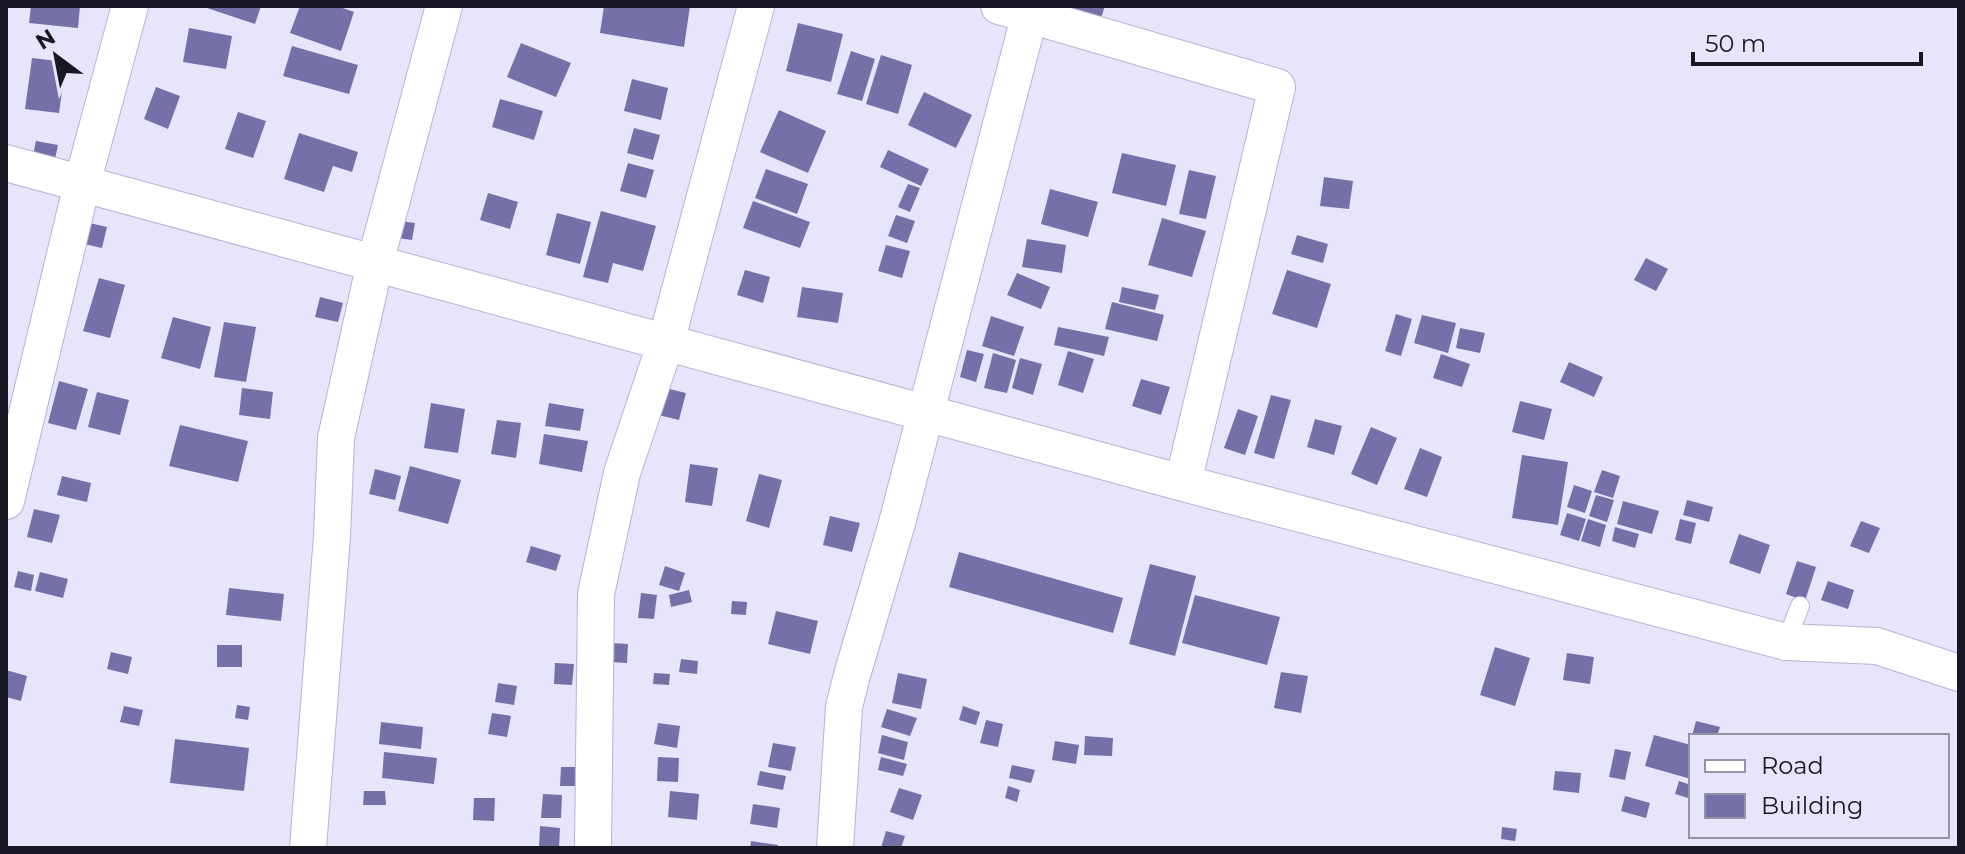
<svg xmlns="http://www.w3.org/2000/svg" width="1965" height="854" font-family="Montserrat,sans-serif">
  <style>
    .building { fill: #7670a8 }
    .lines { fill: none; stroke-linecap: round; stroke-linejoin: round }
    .service-casing { stroke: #b5b3d5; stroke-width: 20 }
    .minor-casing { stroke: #b5b3d5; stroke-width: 38 }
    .service { stroke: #fff; stroke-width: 18 }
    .minor { stroke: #fff; stroke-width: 36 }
  </style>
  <rect width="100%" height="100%" fill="#e6e5fb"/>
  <!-- building -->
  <path class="building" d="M31 6H80L78 28 29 23Z
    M201 6H261L255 24Z
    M300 6H337L354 12 341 51 290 33Z
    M604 6H690L684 47 600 33Z
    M1074 6H1105L1099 24 1071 16Z
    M798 23 843 34 831 82 786 71Z
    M189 28 232 36 226 69 183 62Z
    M521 43 571 63 556 97 507 77Z
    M292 46 358 65 349 94 283 76Z
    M851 51 875 59 862 101 837 94Z
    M881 55 912 65 898 114 866 104Z
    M32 58 66 62 59 113 25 109Z
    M632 79 668 88 661 120 624 111Z
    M156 87 180 96 168 129 144 119Z
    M924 92 972 115 956 148 908 125Z
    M500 99 543 111 534 140 492 127Z
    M779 110 826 131 808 173 760 152Z
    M238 112 266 121 253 158 225 149Z
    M634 128 660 135 653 160 627 153Z
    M299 133 358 152 352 172 333 166 324 192 284 179Z
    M36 141 58 145 52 173 30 169Z
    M888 150 929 169 921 186 880 167Z
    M1122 153 1176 165 1166 206 1112 193Z
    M628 163 654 170 646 198 620 191Z
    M766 169 808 184 797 214 755 198Z
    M1189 170 1216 176 1206 219 1179 214Z
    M1324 177 1353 181 1349 209 1320 206Z
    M908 184 920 188 910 212 898 207Z
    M1050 189 1098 202 1088 237 1041 224Z
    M488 193 518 202 510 229 480 220Z
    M753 201 810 222 800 248 743 228Z
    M601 211 656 226 643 271 613 263 608 283 583 277Z
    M557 213 591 222 580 264 546 255Z
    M896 215 915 221 907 243 888 236Z
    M1162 218 1206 231 1192 277 1148 265Z
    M400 221 415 223 412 240 398 238Z
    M85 222 107 227 102 248 80 243Z
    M1297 235 1328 244 1323 263 1291 254Z
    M1027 239 1066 245 1062 273 1022 267Z
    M886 245 910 251 902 278 878 271Z
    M1646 258 1668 269 1656 291 1634 280Z
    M745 270 770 277 763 303 737 295Z
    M1287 270 1331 284 1317 328 1272 314Z
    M1017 273 1050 287 1041 309 1007 295Z
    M99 278 125 285 110 338 83 331Z
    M802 287 843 293 838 323 797 317Z
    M1122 287 1159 295 1155 310 1119 302Z
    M320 297 343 303 338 322 315 317Z
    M1112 302 1164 315 1157 341 1105 329Z
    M1396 314 1412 319 1401 356 1385 351Z
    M1422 315 1456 323 1448 353 1414 343Z
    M991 316 1024 327 1014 356 982 346Z
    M173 317 211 327 200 369 161 358Z
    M224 322 256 327 246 382 214 377Z
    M1058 327 1109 337 1104 356 1054 345Z
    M1460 328 1485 333 1480 353 1456 348Z
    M967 350 984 354 976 382 960 377Z
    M1068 351 1094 359 1083 393 1058 385Z
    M993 353 1016 360 1007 393 984 388Z
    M1441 354 1470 364 1462 387 1433 378Z
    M1020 358 1042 364 1033 395 1012 388Z
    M1569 362 1603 377 1594 397 1560 382Z
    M1141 379 1170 387 1161 415 1132 406Z
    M59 381 88 389 76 430 48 423Z
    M661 387 686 393 679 420 654 414Z
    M242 388 273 392 270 419 239 415Z
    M97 392 129 400 120 435 88 427Z
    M1271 395 1291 400 1274 459 1254 453Z
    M1520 401 1552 409 1544 440 1512 432Z
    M431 403 465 409 458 453 424 448Z
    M549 403 584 409 580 431 545 426Z
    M1238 409 1258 416 1245 455 1224 448Z
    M1315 419 1342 426 1334 455 1307 447Z
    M497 420 521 423 516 458 491 454Z
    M180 425 248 441 238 482 169 466Z
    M1371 427 1397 438 1377 485 1351 474Z
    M544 434 588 441 582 472 539 464Z
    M1420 448 1442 457 1427 497 1404 489Z
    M1522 455 1568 462 1558 525 1512 518Z
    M690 464 718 468 712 506 685 502Z
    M410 466 461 480 448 524 398 511Z
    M375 469 401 476 395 500 369 494Z
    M1602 470 1620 476 1613 498 1594 492Z
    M759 474 782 480 769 528 746 521Z
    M62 476 91 483 87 502 57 495Z
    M1574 485 1592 491 1585 513 1567 507Z
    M1596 495 1614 500 1607 522 1589 516Z
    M1687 500 1713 507 1709 522 1683 515Z
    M1623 501 1659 511 1652 534 1617 524Z
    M34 509 60 515 52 543 27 537Z
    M1567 513 1586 519 1579 541 1560 535Z
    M830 516 860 523 852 552 823 545Z
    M1588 519 1606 525 1600 547 1581 541Z
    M1680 519 1696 523 1691 544 1675 540Z
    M1861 521 1880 528 1869 553 1850 546Z
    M1615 527 1639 534 1635 548 1612 541Z
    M1739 534 1770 545 1760 574 1729 563Z
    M531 546 561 555 556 571 526 562Z
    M959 552 1123 598 1113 633 949 587Z
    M1797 561 1816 567 1805 601 1786 594Z
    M1150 564 1196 576 1175 656 1129 644Z
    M665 566 685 573 679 591 659 585Z
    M18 571 34 575 31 591 14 587Z
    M40 572 68 579 63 598 35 591Z
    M1828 581 1854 590 1848 609 1821 600Z
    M229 588 284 594 281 621 226 615Z
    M689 590 692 602 671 607 669 595Z
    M641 593 657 595 654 619 638 618Z
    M1195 595 1280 617 1267 665 1182 643Z
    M732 601 747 602 746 615 731 614Z
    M776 611 818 621 810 654 768 644Z
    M611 643 628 644 627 663 610 662Z
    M217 645H242V667H217Z
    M1495 647 1530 658 1515 706 1480 695Z
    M111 652 132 657 128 674 107 669Z
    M1567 653 1594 657 1590 684 1563 680Z
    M681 659 698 661 697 674 679 672Z
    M555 663 574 664 572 685 554 684Z
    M6 670 27 676 21 701 6 697Z
    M1281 672 1308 676 1301 713 1274 708Z
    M654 673 670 674 669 685 653 684Z
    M898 673 927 679 921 709 892 703Z
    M498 683 517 686 514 705 495 702Z
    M237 705 250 707 248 720 235 718Z
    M124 706 143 710 139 726 120 722Z
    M963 706 980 712 976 725 959 720Z
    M887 709 917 718 910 736 881 727Z
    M492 713 511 716 507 737 488 734Z
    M986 720 1003 724 998 747 980 743Z
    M1696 721 1720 727 1717 736H1692Z
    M381 722 423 727 421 749 379 744Z
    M658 723 680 726 677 748 654 744Z
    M882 735 908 742 904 760 878 753Z
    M1654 735 1691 745V779L1645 766Z
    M1085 736 1113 738 1112 756 1084 755Z
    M175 739 249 748 244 791 170 783Z
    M1055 741 1079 745 1076 764 1052 760Z
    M773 743 796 747 791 771 768 767Z
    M1615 749 1631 752 1625 780 1609 777Z
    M384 752 437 758 434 784 382 778Z
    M658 757 679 758 678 782 657 781Z
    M881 757 907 764 903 776 878 770Z
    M1012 765 1035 770 1031 783 1009 778Z
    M561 767H577L576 786H560Z
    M760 771 786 776 783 790 757 785Z
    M1555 771 1581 773 1579 793 1553 790Z
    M1679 781 1691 785 1688 798 1675 794Z
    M1008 786 1020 790 1017 802 1005 798Z
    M899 788 922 795 913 820 890 812Z
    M364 791H385L386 805H363Z
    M670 791 699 794 697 820 668 817Z
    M543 794 562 795 561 818H541Z
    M1625 796 1650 803 1646 818 1621 811Z
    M474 798H495L494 821 473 820Z
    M753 804 780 808 777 828 750 824Z
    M540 826 560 828 559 848H539Z
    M1502 827 1517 829 1515 841 1501 839Z
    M886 831 905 836 901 848H881Z
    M751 841 778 845 777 848H750Z"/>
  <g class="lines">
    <!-- service casing -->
    <g class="service-casing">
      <path id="service" d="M1786 642 1800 606"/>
    </g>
    <!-- minor casing -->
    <g class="minor-casing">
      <path id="minor" d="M999 6 1277 87 1183 483
        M6 163 1183 483 1786 642 1877 646 1959 673
        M6 501 82 184 130 6
        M308 848 332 536 336 438 375 263 444 6
        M593 848 596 594 622 473 666 342 756 6
        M835 848 844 707 852 675 897 523 1032 6"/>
    </g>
    <!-- service -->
    <use href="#service" class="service"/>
    <!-- minor -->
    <use href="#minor" class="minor"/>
  </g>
  <!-- border -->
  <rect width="1965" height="854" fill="none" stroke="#181724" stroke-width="16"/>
  <!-- legend -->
  <rect x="1689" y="734" width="260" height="104" fill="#e6e5fb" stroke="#9493a5" stroke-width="2"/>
  <rect x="1705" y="760" width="40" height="12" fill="#ffffff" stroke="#9493a5" stroke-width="2"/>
  <text x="1761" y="774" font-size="24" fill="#181724">Road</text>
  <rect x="1705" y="794" width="40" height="24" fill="#7670a8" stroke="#9493a5" stroke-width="2"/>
  <text x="1761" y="814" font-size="24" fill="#181724">Building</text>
  <!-- north arrow -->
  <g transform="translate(56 56) rotate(328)" stroke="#e6e5fb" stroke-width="6" paint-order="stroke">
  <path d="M0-6L14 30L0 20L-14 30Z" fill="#181724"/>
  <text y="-12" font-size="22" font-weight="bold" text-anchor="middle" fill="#181724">N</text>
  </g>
  <!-- scale -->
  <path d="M1693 52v12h228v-12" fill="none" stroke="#181724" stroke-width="4"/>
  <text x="1705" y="52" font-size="24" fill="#181724" stroke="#e6e5fb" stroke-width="6" paint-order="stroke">50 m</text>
</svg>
